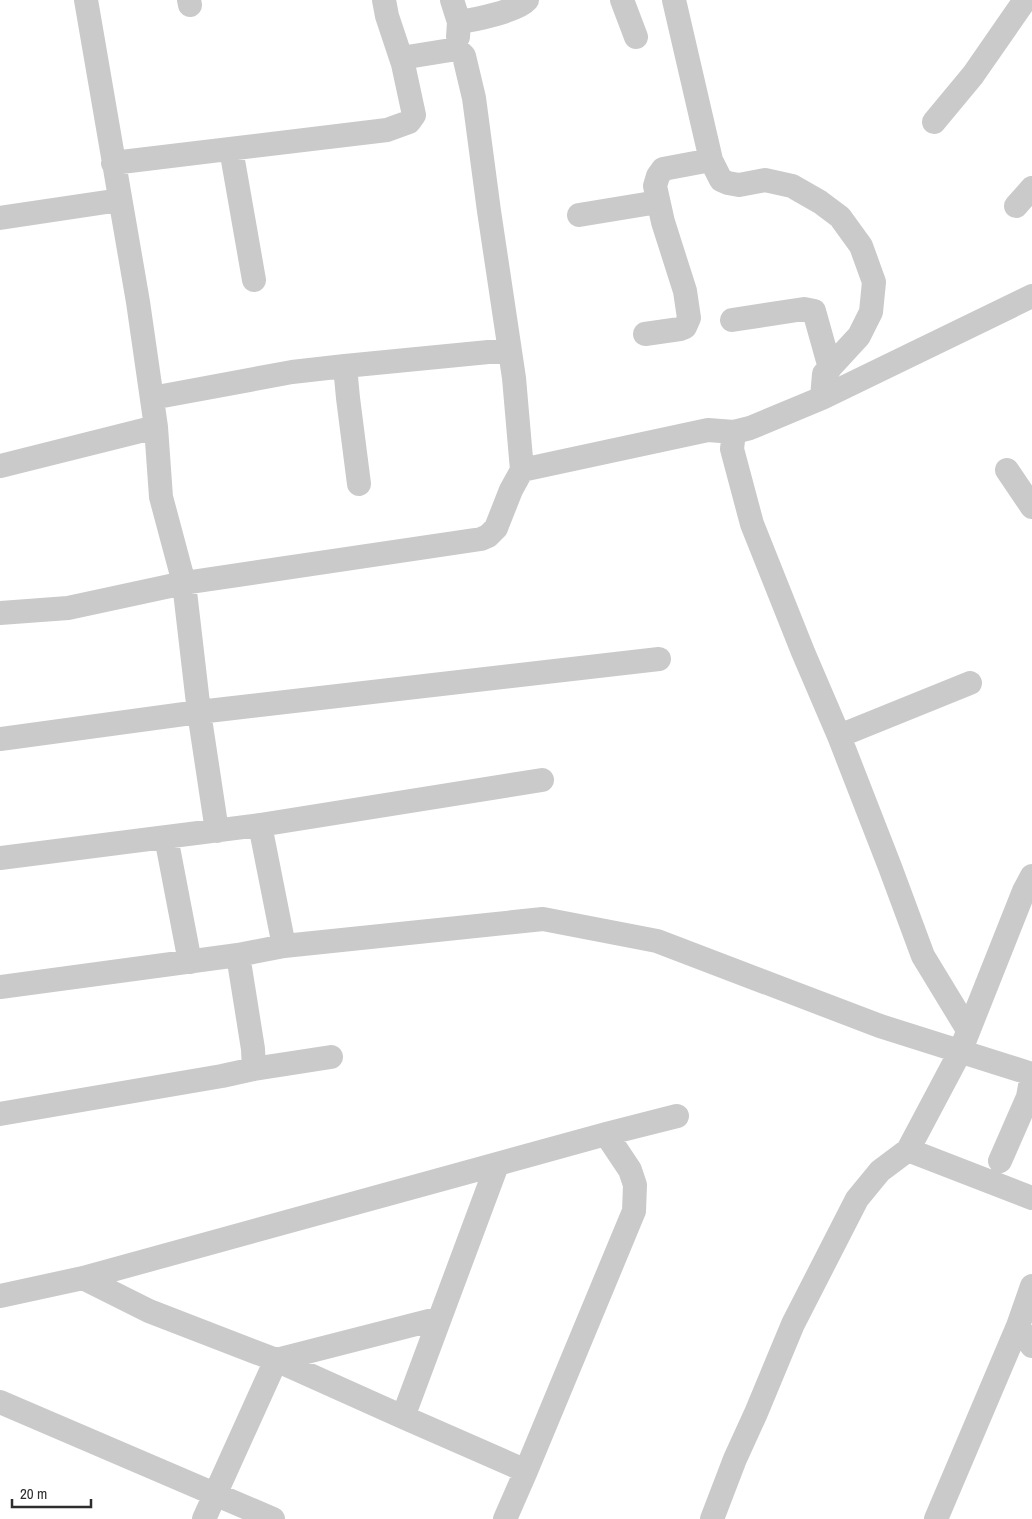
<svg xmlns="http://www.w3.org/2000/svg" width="1032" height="1519" font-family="'Archivo Narrow',sans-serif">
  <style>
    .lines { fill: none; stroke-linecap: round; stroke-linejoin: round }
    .minor { stroke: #cacaca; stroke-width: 24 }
  </style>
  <rect width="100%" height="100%" fill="#fff"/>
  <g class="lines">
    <!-- minor -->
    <path class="minor" d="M189 0 190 5
      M452 0 459 22 458 37
      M622 0 636 37
      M674 0 711 160
      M459 22C474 20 518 11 527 0
      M401 58 457 49
      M934 122 973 75 1025 0
      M231 149 254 280
      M113 163 387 130 409 122 414 115 403 64 387 16 384 0
      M1016 206 1032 188
      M579 215 658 202
      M0 218 120 200
      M732 320 804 309 814 311 830 368
      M645 334 680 329 685 327 689 318 685 291 663 222 655 186 658 176 663 169 711 160 721 180 728 183 739 185 765 180 792 186 820 202 840 217 861 246 874 282 871 312 859 336 824 374 822 398
      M152 398 292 372 345 366
      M0 466 156 427
      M522 470 708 430 734 432
      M1007 470 1032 507
      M359 484 348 398 345 366 509 350
      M0 613 68 608 184 583 161 497 156 427 138 302 86 0
      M839 736 970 683
      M0 739 199 712 659 659
      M260 825 284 946
      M217 831 199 712 184 583 481 539 488 536 496 528 511 490 522 470 514 378 489 211 474 98 464 56 457 49
      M166 837 190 962
      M0 858 260 825 542 780
      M0 987 238 955 284 946 543 919 657 941 880 1026 1032 1074
      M968 1030 923 956 890 867 839 736 803 652 752 524 732 449 734 432 750 428 822 398 1032 296
      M254 1069 331 1057
      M0 1114 222 1076 254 1069 253 1049 238 955
      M908 1150 1032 1198
      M1000 1161 1028 1097 1032 1075
      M83 1278 149 1311 276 1360 403 1417 526 1471
      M0 1296 83 1278 606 1134 677 1116
      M1018 1326 1032 1346
      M0 1402 273 1519
      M403 1417 497 1165
      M204 1519 276 1360 440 1318
      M505 1519 526 1471 634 1211 635 1185 630 1170 606 1134
      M712 1519 735 1459 756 1413 793 1324 857 1199 880 1171 908 1150 960 1052 1024 891 1032 876
      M936 1519 1018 1326 1032 1286"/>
  </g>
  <!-- scale -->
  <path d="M12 1499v8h79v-8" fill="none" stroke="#2d2d2d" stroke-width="2.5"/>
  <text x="20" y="1499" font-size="15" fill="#2d2d2d" stroke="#ffffff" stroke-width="4" paint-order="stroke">20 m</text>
</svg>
